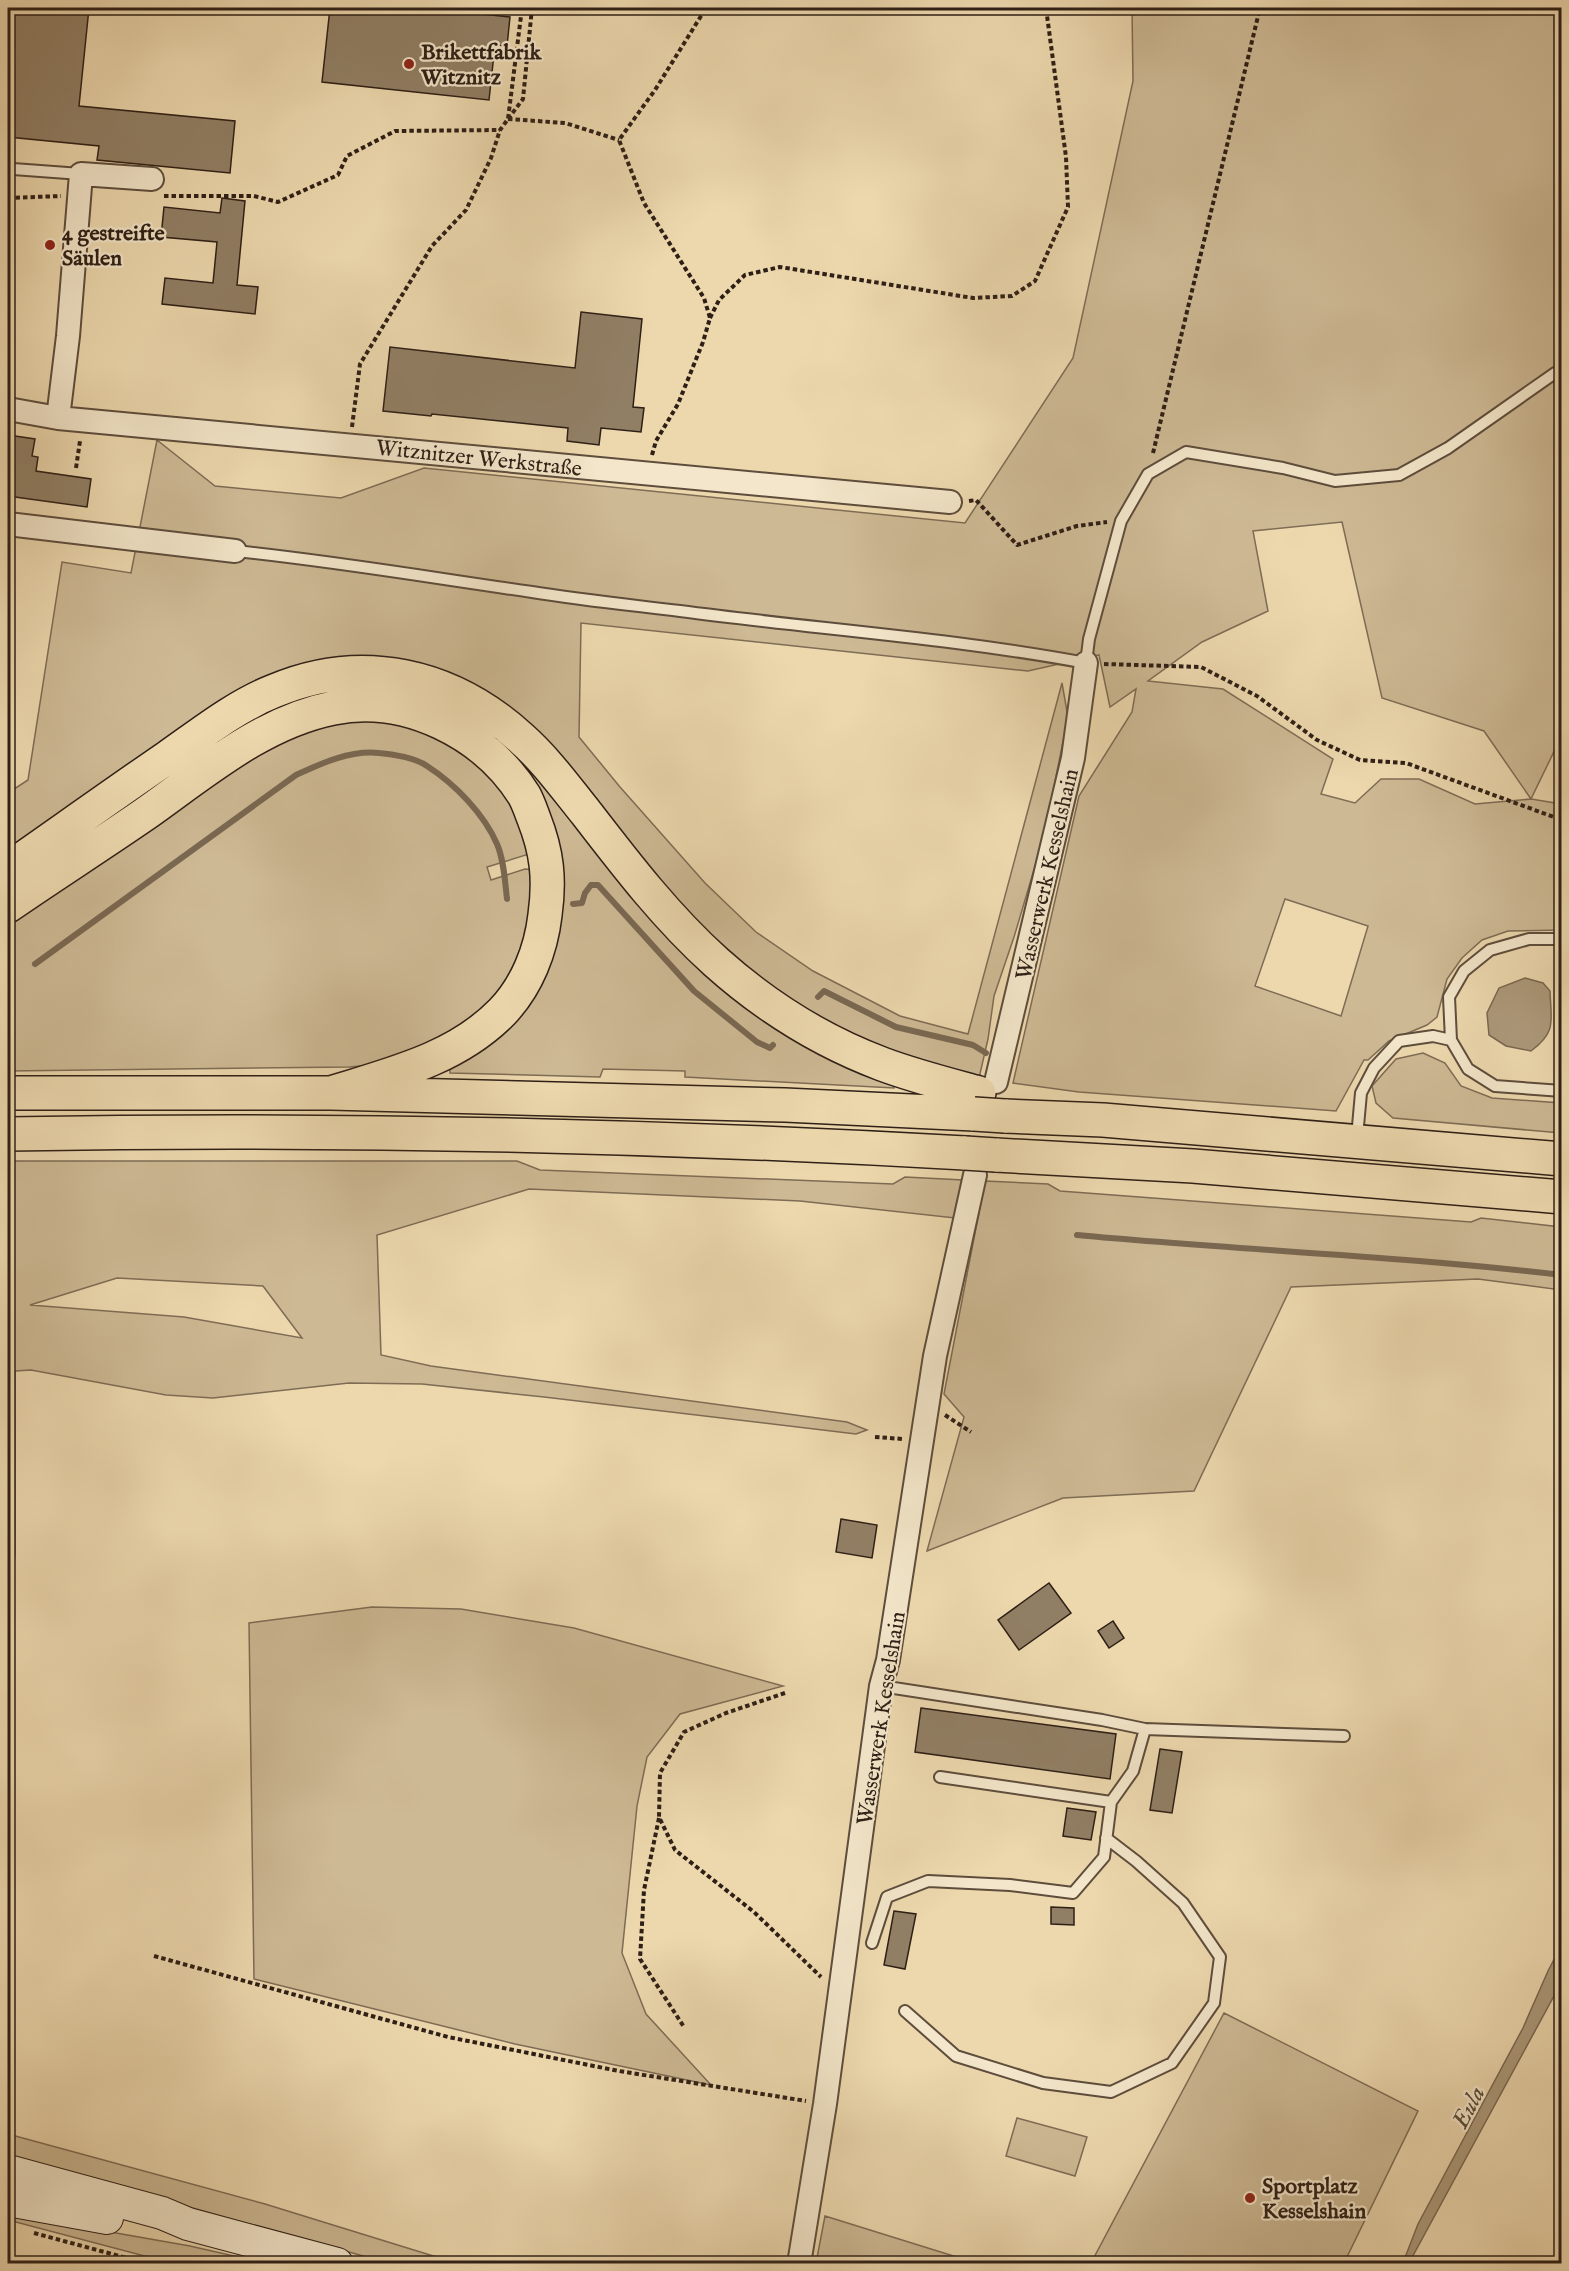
<svg xmlns="http://www.w3.org/2000/svg" width="1569" height="2271" font-family="'IM FELL English',serif">
  <style>
    .green { fill: #cdb994; stroke: #7e6c55; stroke-width: 1.5; fill-rule: evenodd }
    .water { fill: #ac997a; stroke: #7a6852; stroke-width: 1.5 }
    .lines { fill: none; stroke-linecap: round; stroke-linejoin: round }
    .stream { stroke: #7a6852; stroke-width: 6 }
    .building { fill: #917f65; stroke: #2e1f16; stroke-width: 1.5 }
    .lane-casing { stroke: #5e4d3c; stroke-width: 14 }
    .street-casing { stroke: #5e4d3c; stroke-width: 26 }
    .secondary-casing { stroke: #2e1f16; stroke-width: 34 }
    .highway-casing { stroke: #2e1f16; stroke-width: 36 }
    .path { stroke: #2e1f16; stroke-width: 4; stroke-dasharray: 4.5 3; stroke-linecap: butt }
    .lane { stroke: #f3e6ca; stroke-width: 10 }
    .street { stroke: #f3e6ca; stroke-width: 22 }
    .secondary { stroke: #f3e6ca; stroke-width: 32 }
    .highway { stroke: #edd8ae; stroke-width: 33 }
    .highway-bridge-casing { stroke: #2e1f16; stroke-width: 36; stroke-linecap: butt }
    .highway-bridge { stroke: #edd8ae; stroke-width: 33 }
    .poi-dot { fill: #8f2418; stroke: #f3e6ca; stroke-width: 2 }
    .labels { text-anchor: middle; stroke-width: 4.5; stroke-linejoin: round; paint-order: stroke }
    .poi-label { font-size: 22px; font-weight: bold; fill: #2e1f16; stroke: #f3e6ca; text-anchor: start }
    .street-label { font-size: 22px; fill: #2e1f16; stroke: #f3e6ca }
    .water-label { font-size: 24px; font-style: italic; fill: #5a4a39; stroke: #f3e6ca }
  </style>
  <rect width="100%" height="100%" fill="#edd8ae"/>
  <filter id="stains"><feTurbulence type="fractalNoise" baseFrequency=".00333" numOctaves="4"/><feColorMatrix values="0 0 0 0 .2 0 0 0 0 .09 0 0 0 0 .02 0 0 0 .5 -.17"/></filter>
  <radialGradient id="worn" r=".72"><stop offset=".6" stop-color="#630" stop-opacity="0"/><stop offset="1" stop-color="#630" stop-opacity=".3"/></radialGradient>
  <!-- green -->
  <path class="green" d="M1132 8H1561L1562 735 1531 799 1561 804V930L1508 931 1482 940 1462 958 1447 979 1437 1017 1427 1025 1389 1041 1368 1060H1364L1336 1111 1079 1092 1013 1083 1079 796 1132 712 1136 689 1110 707 1099 655 1028 671 581 623 579 737 620 787 705 883 756 932 813 971 900 1016 968 1034 1062 683 1068 717 1044 836 1014 937 994 996 988 1039 979 1078 871 1045 814 1017 710 941 581 787 403 660 369 656 331 659 8 849V793L28 780 62 562 131 573 157 440 215 486 341 498 424 468 965 523 1073 358 1133 81ZM1342 522 1382 698 1484 731 1531 799 1475 804 1419 779H1381L1355 803 1321 794 1333 759 1223 689 1148 681 1202 642 1268 611 1253 531ZM1285 899 1368 926 1341 1016 1255 986Z
    M368 684 505 736 648 908 894 1079V1088L685 1077V1071L603 1069 600 1077 450 1073V1062L551 944 518 768 346 697 8 894V881L235 724 294 696Z
    M331 719 400 721 452 740 503 784 531 844 526 855 487 867 491 880 525 869 536 870 526 955 483 1019 392 1063 349 1067 8 1071V917L232 766Z
    M1423 1053 1445 1063 1461 1086 1492 1098 1561 1103V1133L1393 1118 1376 1103 1372 1086 1396 1059Z
    M8 1161H517L540 1170 893 1184 905 1177 963 1180 955 1218 800 1201 529 1189 377 1235 381 1355 431 1366 847 1422 867 1430 856 1434 544 1397 422 1384 349 1383 213 1398 166 1395 31 1370 15 1371V1553L8 1630ZM117 1278 263 1286 302 1338 184 1317 30 1305Z
    M985 1181 1048 1184 1060 1191 1471 1222 1481 1218 1561 1227V1290L1478 1279 1291 1287 1194 1491 1063 1498 927 1551 964 1417 944 1394Z
    M372 1607 461 1609 574 1628 783 1686 680 1714 647 1757 637 1806 622 1953 646 2014 711 2085 515 2044 254 1979 249 1623Z
    M1224 2013 1418 2111 1344 2263H1091Z
    M1017 2118 1087 2137 1075 2176 1006 2156Z
    M8 2134 265 2204 456 2263H388L8 2156Z
    M8 2214 190 2246 265 2263H171L8 2220Z
    M825 2216 976 2263H816Z"/>
  <!-- water -->
  <path class="water" d="M1525 978 1543 983 1550 991C1551 1021 1557 1032 1531 1051L1506 1046 1489 1035 1487 1013 1499 988Z
    M1561 1946V1983L1409 2263H1401L1406 2255 1418 2224 1523 2028 1548 1971Z"/>
  <g class="lines">
    <!-- stream -->
    <path class="stream" d="M573 904 582 903 585 893 591 885H598L694 991 757 1042 770 1048 773 1045
      M35 964 296 775C322 763 350 750 379 753 393 754 416 758 427 766 455 784 484 814 497 844 504 860 505 882 507 899
      M818 997 824 991 896 1027 973 1045 986 1053
      M1077 1235C1238 1250 1401 1256 1562 1275"/>
  </g>
  <!-- building -->
  <path class="building" d="M8 8H89L79 106 235 121 230 173 97 160 99 146 8 137Z
    M330 8H425L510 17 507 46 495 45 489 100 322 82Z
    M222 198 245 201 237 285 258 287 255 314 162 304 165 278 213 283 217 242 161 237 164 207 220 213Z
    M581 312 642 319 633 407 644 408 641 432 601 428 599 445 567 441 568 428 432 414 431 416 383 411 390 347 575 368Z
    M8 435 35 439 32 456 38 457 36 471 91 479 87 507 8 496Z
    M841 1519 877 1525 872 1558 836 1552Z
    M1049 1583 1071 1613 1019 1650 998 1620Z
    M1113 1621 1124 1638 1109 1648 1098 1631Z
    M921 1708 1116 1734 1110 1779 915 1752Z
    M1160 1749 1182 1752 1172 1813 1150 1810Z
    M1067 1808 1096 1812 1091 1840 1063 1836Z
    M1051 1907 1074 1908V1925L1051 1924Z
    M894 1911 916 1914 905 1969 884 1965Z"/>
  <g class="lines">
    <!-- lane casing -->
    <g class="lane-casing">
      <path id="lane" d="M13 169 81 174
        M235 551C334 561 433 578 532 592 581 600 631 605 680 611 816 629 952 638 1086 663L1089 639 1121 521 1148 474 1186 452 1283 468 1335 481 1399 475 1448 448 1555 373 1562 372
        M1562 939H1529L1490 950 1464 971 1449 997 1451 1040 1468 1069 1495 1086 1562 1091
        M1357 1137 1361 1093 1374 1068 1399 1041 1433 1036 1451 1040
        M881 1686 1102 1720 1145 1729 1344 1736
        M940 1777 1111 1802 1133 1771 1145 1729
        M872 1943 887 1897 928 1881 1010 1885 1073 1893 1104 1857 1111 1802
        M905 2011 956 2056 1043 2083 1111 2092 1172 2063 1214 2003 1220 1957 1183 1903 1136 1861 1106 1838"/>
    </g>
    <!-- street casing -->
    <g class="street-casing">
      <path id="street" d="M8 409 58 418 950 502
        M58 418 68 336 81 174 152 179
        M8 524 235 551
        M996 1082 1073 758 1086 663
        M799 2264 825 2104 881 1686 888 1660 935 1356 975 1175"/>
    </g>
    <!-- secondary casing -->
    <g class="secondary-casing">
      <path id="secondary" d="M8 2171 162 2213 188 2224 337 2264
        M8 2200 107 2218"/>
    </g>
    <!-- highway casing -->
    <g class="highway-casing">
      <path id="highway" d="M8 869C61 832 114 794 168 757 201 734 236 706 274 691 362 654 451 674 521 738 546 760 566 788 587 814 627 866 667 918 716 962 764 1005 821 1041 882 1064 914 1076 946 1084 979 1093
        M8 906C53 875 100 845 145 814 203 773 262 722 333 708 406 693 485 733 524 795 528 802 531 811 534 819 547 852 550 879 545 915 541 950 527 986 502 1012 456 1059 392 1074 331 1093
        M8 1093H331L785 1105 974 1114
        M1005 1116 1103 1120 1562 1159
        M8 1134C327 1128 646 1135 965 1153
        M996 1155 1193 1166 1562 1197"/>
    </g>
    <!-- path -->
    <path class="path" d="M508 119 523 99 532 8
      M508 119 565 123 619 140
      M164 196H254L278 202 338 175 347 156 395 131 500 130
      M8 198 61 196
      M710 318 719 300 745 275 780 267 973 298 1012 296 1035 281 1068 207 1066 157 1046 8
      M352 427 360 364 432 246 466 210 491 158 500 130 508 119 522 8
      M1153 453 1260 8
      M652 455 656 441 678 404 703 342 710 318 704 298 644 203 619 140 655 90 706 8
      M76 468 80 441
      M969 501 976 500 1017 545 1077 526 1107 522
      M1104 664 1201 667 1257 696 1317 740 1360 760 1406 763 1562 820
      M945 1415 971 1432
      M875 1437 903 1439
      M785 1693 726 1713 684 1732 660 1773 659 1817 675 1850 754 1912 821 1977
      M659 1818 644 1890 640 1959 684 2027
      M154 1956 448 2037 619 2071 806 2101
      M34 2233 149 2264"/>
    <!-- lane -->
    <use href="#lane" class="lane"/>
    <!-- street -->
    <use href="#street" class="street"/>
    <!-- secondary -->
    <use href="#secondary" class="secondary"/>
    <!-- highway -->
    <use href="#highway" class="highway"/>
    <!-- highway-bridge casing -->
    <g class="highway-bridge-casing">
      <path id="highway-bridge" d="M974 1114 1005 1116
        M965 1153 996 1155"/>
    </g>
    <!-- highway-bridge -->
    <use href="#highway-bridge" class="highway-bridge"/>
  </g>
  <!-- markers -->
  <g class="poi-dot">
    <circle cx="409" cy="64" r="6"/>
    <circle cx="50" cy="245" r="6"/>
    <circle cx="1250" cy="2198" r="6"/>
  </g>
  <g class="labels">
    <!-- poi labels -->
    <g class="poi-label">
      <text x="421" y="59">Brikettfabrik<tspan x="421" dy="25">Witznitz</tspan></text>
      <text x="62" y="240">4 gestreifte<tspan x="62" dy="25">Säulen</tspan></text>
      <text x="1262" y="2193">Sportplatz<tspan x="1262" dy="25">Kesselshain</tspan></text>
    </g>
    <!-- street labels -->
    <g class="street-label">
      <text transform="translate(479 457) rotate(6)" y="8">Witznitzer Werkstraße</text>
      <text transform="translate(1046 874) rotate(-77)" y="8">Wasserwerk Kesselshain</text>
      <text transform="translate(880 1718) rotate(-81)" y="8">Wasserwerk Kesselshain</text>
    </g>
    <!-- water labels -->
    <g class="water-label">
      <text transform="translate(1468 2107) rotate(-62)" y="8">Eula</text>
    </g>
  </g>
  <!-- margin -->
  <rect width="1569" height="2271" fill="none" stroke="#edd8ae" stroke-width="30"/>
  <rect x="9" y="9" width="1551" height="2253" fill="none" stroke="#2e1f16" stroke-width="3"/>
  <rect x="15" y="15" width="1539" height="2241" fill="none" stroke="#2e1f16" stroke-width="1.5"/>
  <rect width="100%" height="100%" filter="url(#stains)"/>
  <rect width="100%" height="100%" fill="url(#worn)"/>
</svg>
